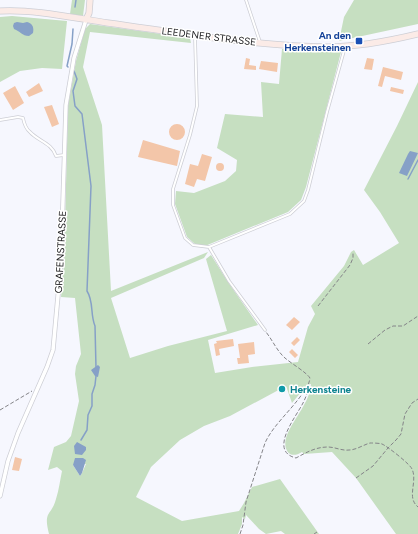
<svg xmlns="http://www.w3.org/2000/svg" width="418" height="534" font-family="Figtree,sans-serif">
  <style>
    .green { fill: #c6dfc1; fill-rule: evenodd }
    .water { fill: #86a0c7 }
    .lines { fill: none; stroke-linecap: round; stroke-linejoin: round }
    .stream { stroke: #86a0c7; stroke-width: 1.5 }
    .building { fill: #f3c6a9 }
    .lane-casing { stroke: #cdced5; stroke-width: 3.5 }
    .street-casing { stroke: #cdced5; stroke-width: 5 }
    .secondary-casing { stroke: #cdced5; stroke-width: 7 }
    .path { stroke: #848488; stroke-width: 1; stroke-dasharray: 4 2; stroke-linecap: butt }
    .lane { stroke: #fff; stroke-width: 2 }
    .street { stroke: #fff; stroke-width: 3.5 }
    .secondary { stroke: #fbebe7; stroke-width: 5.5 }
    .transit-dot { fill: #1a4fb4; stroke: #fff; stroke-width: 1.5 }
    .culture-dot { fill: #0f9aa8; stroke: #fff; stroke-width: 1.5 }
    .labels { text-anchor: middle; stroke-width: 3; stroke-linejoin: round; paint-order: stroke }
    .transit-label { font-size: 10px; font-weight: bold; fill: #164399; stroke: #fff; text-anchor: end }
    .street-label { font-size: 10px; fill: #202022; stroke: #fff }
    .culture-label { font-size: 10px; font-weight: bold; fill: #0d838f; stroke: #fff; text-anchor: start }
  </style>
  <rect width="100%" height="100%" fill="#f6f7fe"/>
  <!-- green -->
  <path class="green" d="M72 0H85L83 16 70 14Z
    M354 0H418V24L339 41 344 17Z
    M12 16 67 21 62 69 42 68 20 71 0 82V17Z
    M90 24 190 38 191 43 90 32 83 67 102 125 111 291 208 252 204 258 111 298 130 358 168 346 227 331 206 259 211 255 228 282 258 325 208 340 215 373 252 367 298 362 308 327 315 314 311 306 344 266 351 252 354 250 363 265 399 243 380 212 364 190 397 126 418 82V534H396L356 478 332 452 304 454 302 452C288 461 282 447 287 435 294 418 310 402 311 384L307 385 292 403 286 386 230 416 204 426 180 440 151 467 136 497 182 521 239 511 244 503 252 487 280 479 319 534H285L281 531 266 534 259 529 246 515 245 519 242 517V524L238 534H49C43 510 51 517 56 499 59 490 60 480 62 471L57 467 48 470 54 447 66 442 71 436 79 401 75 374 76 366 81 354 75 298 61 297 64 264 68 106 76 61 85 29ZM86 464 82 473 80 476 73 465Z
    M282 49H338L341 52 306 187 301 200 288 212 205 246 195 244 187 237 175 204 176 191 194 193 225 181 236 171 237 160 217 148 225 114 263 117 261 82 279 84Z"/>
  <!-- water -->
  <path class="water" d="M17 22 23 23 27 22C33 24 34 27 33 33L29 36C22 36 20 31 14 29L13 26 14 23Z
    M410 151 418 153 407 176 399 173 408 154Z
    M98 365 100 367 98 377 95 376 91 370Z
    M77 442 86 447V450L82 455 75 454 74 446Z
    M75 458H83L86 460 82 473 80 476 73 465Z"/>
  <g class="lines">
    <!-- stream -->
    <path class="stream" d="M75 7 76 0
      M68 67 67 66 72 44 73 29
      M74 71 77 79 73 91 75 106 82 114 91 186 87 291C94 302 90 314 95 326L96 368
      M408 179 418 160
      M81 440 87 430 88 415 92 406V394L95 385 96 376"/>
  </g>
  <!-- building -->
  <path class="building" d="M246 58 250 59 249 65 256 66V70L244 69Z
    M367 58 374 59 372 70 364 69Z
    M261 61 278 63 277 72 259 69Z
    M383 67 403 72 401 80 385 76 382 87 378 86Z
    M39 83 43 91 29 97 26 92Z
    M15 86 24 103 13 110 3 93Z
    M391 87 404 90 403 94 390 91Z
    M52 105 59 124 52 127 44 107Z
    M169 132a8 8 0 1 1 16 0a8 8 0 1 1-16 0Z
    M143 140 180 151 177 166 138 157Z
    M202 154 212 157 205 181 197 179 194 187 185 184 190 164 198 166Z
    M216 167a4 4 0 1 1 8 0a4 4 0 1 1-8 0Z
    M294 317 300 322 292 330 286 325Z
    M297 337 300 340 294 346 291 343Z
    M233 339 234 346 219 349 220 355 216 356 214 344 217 343 216 341Z
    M254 342 255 354 248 355 249 363 238 364 237 358H240L238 344Z
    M292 349 298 355 295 358 289 352Z
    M15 457 22 459 19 471 12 470Z"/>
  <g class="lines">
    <!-- lane casing -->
    <g class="lane-casing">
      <path id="lane" d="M246 0 260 42
        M195 37 197 106 190 135 173 189V205L185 238 193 245 209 247 290 214 304 201 308 190 327 112 345 47
        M0 120 18 117 23 118C24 123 26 129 30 132 38 141 52 143 56 156L64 155
        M209 247 229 281 265 330"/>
    </g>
    <!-- street casing -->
    <g class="street-casing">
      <path id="street" d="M0 496 8 461 18 433 47 367 53 350 61 263 66 105 74 58 86 20"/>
    </g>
    <!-- secondary casing -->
    <g class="secondary-casing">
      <path id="secondary" d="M0 11C34 9 74 18 108 23 181 33 255 46 328 47 358 47 389 41 418 34
        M86 20 89 13 90 0"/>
    </g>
    <!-- path -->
    <path class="path" d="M318 306 350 265 353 258V252
      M368 344 385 330 393 326H403L418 316
      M309 385C308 392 306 397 303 403 296 417 268 451 296 458 307 452 316 447 328 447 335 447 342 451 349 450 356 450 363 445 370 443 373 443 379 443 382 444 387 446 410 464 412 469 418 482 406 497 418 507
      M0 410 32 391
      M356 478 373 466 388 448 396 440 401 434 405 414 412 403 418 399
      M240 534 243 525 246 502 265 443C272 427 289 412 300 397 305 390 309 386 310 378 306 372 292 364 285 358 277 351 273 341 266 332
      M314 534 317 532"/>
    <!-- lane -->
    <use href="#lane" class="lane"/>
    <!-- street -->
    <use href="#street" class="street"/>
    <!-- secondary -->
    <use href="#secondary" class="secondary"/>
  </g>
  <!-- markers -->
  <rect class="transit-dot" x="355" y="37" width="8" height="8" rx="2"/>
  <circle class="culture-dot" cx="282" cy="389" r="4"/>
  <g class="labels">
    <!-- transit labels -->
    <g class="transit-label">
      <text x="351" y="39">An den<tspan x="351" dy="12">Herkensteinen</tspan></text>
    </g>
    <!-- street labels -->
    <g class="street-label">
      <text transform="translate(209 36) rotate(7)" y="4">LEEDENER STRASSE</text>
      <text transform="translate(60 252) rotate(-87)" y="4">GRAFENSTRASSE</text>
    </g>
    <!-- culture labels -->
    <g class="culture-label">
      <text x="290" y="393">Herkensteine</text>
    </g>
  </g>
</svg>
